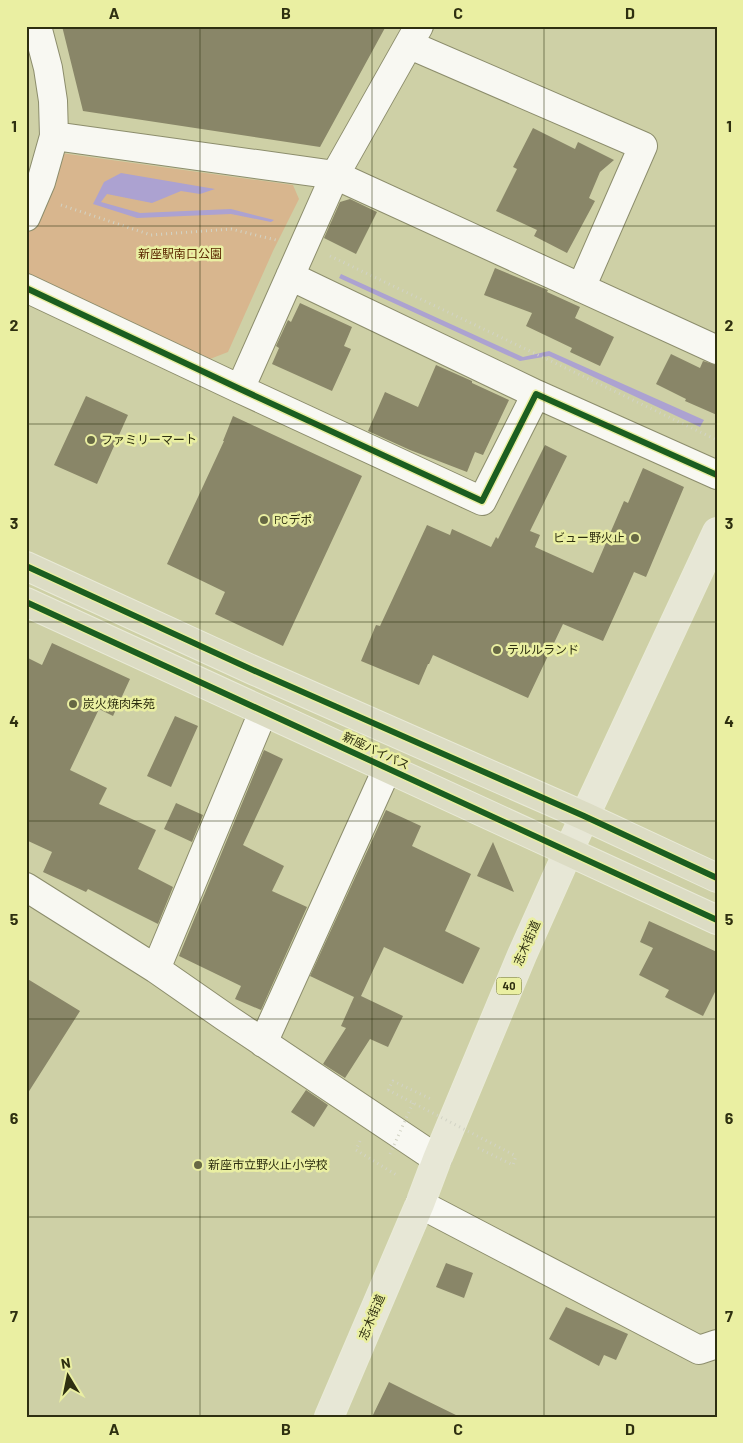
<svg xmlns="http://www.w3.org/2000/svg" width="743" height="1443" font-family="Barlow,'Noto Sans JP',sans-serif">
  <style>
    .green { fill: #d8b68e }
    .water { fill: #aca2d1 }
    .building { fill: #898668 }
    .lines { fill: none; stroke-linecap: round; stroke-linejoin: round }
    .street-casing { stroke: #8c8d6c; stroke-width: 30 }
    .primary-casing { stroke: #e9ead7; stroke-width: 30 }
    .highway-casing { stroke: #e9ead7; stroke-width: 30 }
    .path { stroke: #d2d3c5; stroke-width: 3; stroke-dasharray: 1 4; stroke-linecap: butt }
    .street { stroke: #f8f8f2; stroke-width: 28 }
    .primary { stroke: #e7e7d6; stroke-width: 28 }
    .highway { stroke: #dcdcc4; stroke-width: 28 }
    .path-bridge { stroke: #d2d3c5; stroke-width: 3; stroke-dasharray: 1 4; stroke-linecap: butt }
    .cycleway-casing { stroke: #eaefa2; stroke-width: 9 }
    .cycleway { stroke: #1b5e20; stroke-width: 6 }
    .grid { fill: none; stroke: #2e2f10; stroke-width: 1; stroke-opacity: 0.55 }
    .poi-dot { fill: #666744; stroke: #eaefa2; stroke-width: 2 }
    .labels { text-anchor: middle; stroke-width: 5; stroke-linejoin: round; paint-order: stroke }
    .shield { fill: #eaefa2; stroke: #66693c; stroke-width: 1 }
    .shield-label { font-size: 11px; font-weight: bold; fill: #2e2f10 }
    .park-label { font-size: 12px; fill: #5b2600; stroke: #eaefa2 }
    .poi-label { font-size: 12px; fill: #2e2f10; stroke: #eaefa2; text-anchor: start }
    .street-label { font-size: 12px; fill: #2e2f10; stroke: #eaefa2 }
    .neatline { fill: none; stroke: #2e2f10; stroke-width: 2 }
    .grid-label { font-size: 16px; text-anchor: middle; font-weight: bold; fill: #2e2f10 }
  </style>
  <rect width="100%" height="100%" fill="#ced0a6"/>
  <!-- green -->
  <path class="green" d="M61 153 293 185 299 199 273 251 228 352 210 359 26 277V239Z"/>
  <!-- water -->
  <path class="water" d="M121 173 215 189 200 194 181 191 152 203 107 194 101 202 140 213 231 209 274 220 271 222 231 214 137 218 93 204 104 182Z
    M341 274 523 357 549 351 704 420 700 427 549 356 520 361 339 278Z"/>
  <!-- building -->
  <path class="building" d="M62 26H386L320 147 83 111Z
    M533 128 575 149 578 142 614 160 600 172 589 198 595 201 567 253 534 236 537 230 496 211 517 169 513 167Z
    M350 199 377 212 356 254 324 238 340 202Z
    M495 268 548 290 547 292 580 307 575 318 614 337 600 366 570 352 572 348 526 326 532 313 484 295Z
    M300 303 352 327 344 346 351 349 332 391 272 364 279 348 276 346 288 320 291 322Z
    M671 354 700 368 703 361 717 365V415L685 401 686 399 656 384Z
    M436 365 472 381V383L509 400 483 455 475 452 467 472 410 450 368 431 385 392 418 407Z
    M86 396 128 415 97 484 54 465Z
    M233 416 362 476 283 646 215 614 225 592 167 564 224 441H223Z
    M545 445 567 456 530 531 540 535 535 547 593 573 624 501 628 503 643 468 684 487 646 577 634 572 603 641 563 624 528 698 433 655 429 664H428L419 685 361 661 376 625 380 626 427 525 450 535 452 529 491 547 496 537 498 539Z
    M52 643 130 679 113 716 99 709 70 770 107 788 99 804 156 830 138 869 173 887 158 924 88 889 86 892 43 872 52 852 26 840V657L42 665Z
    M175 716 198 726 171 787 147 776Z
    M264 750 283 759 243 845 284 866 272 891 307 907 261 1010 235 999 241 986 179 956Z
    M176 803 203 815 192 842 164 829Z
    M386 810 421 826 412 846 471 874 445 931 480 948 463 984 384 947 361 996 403 1016 388 1047 370 1039 345 1078 323 1064 346 1028 341 1026 354 997 310 976Z
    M493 842 514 892 477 876Z
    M649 921 717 952V988L703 1016 665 997 669 990 639 975 653 948 640 942Z
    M26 978 80 1011 26 1096Z
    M306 1090 328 1105 314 1127 291 1112Z
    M446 1263 473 1273 464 1298 436 1287Z
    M566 1307 628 1334 616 1360 604 1355 599 1366 549 1339Z
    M389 1382 415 1395 460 1417H372Z"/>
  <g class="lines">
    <!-- street casing -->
    <g class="street-casing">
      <path id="street" d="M410 45 643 146 581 288
        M54 136 335 175 717 350
        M26 217 41 182 54 136 53 101 48 68 37 26
        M290 276 536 394
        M26 288 240 389 482 501 536 394 717 475
        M240 389 335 175 419 26
        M26 887 156 969 225 1017 437 1159
        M156 969 263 712
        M263 1043 387 769
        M420 1204 699 1350 717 1344"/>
    </g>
    <!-- primary casing -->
    <g class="primary-casing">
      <path id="primary" d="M329 1417 420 1204 437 1159 522 955 568 852 717 532"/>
    </g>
    <!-- highway casing -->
    <g class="highway-casing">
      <path id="highway" d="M26 566 255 671 584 816 717 878
        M26 602 717 920"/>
    </g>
    <!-- path -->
    <path class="path" d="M61 205 151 235 231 229 276 240
      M330 256 717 440
      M388 1090 393 1081 431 1099
      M360 1141 356 1150 398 1176
      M478 1148 513 1165 516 1156"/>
    <!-- street -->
    <use href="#street" class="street"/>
    <!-- primary -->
    <use href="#primary" class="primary"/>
    <!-- highway -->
    <use href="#highway" class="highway"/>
    <!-- path-bridge -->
    <path class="path-bridge" d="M388 1090 516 1156
      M390 1154 413 1103"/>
    <!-- cycleway casing -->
    <g class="cycleway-casing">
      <path id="cycleway" d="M26 288 240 389 482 501 536 394 717 475
        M26 566 255 671 584 816 717 878
        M26 602 717 920"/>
    </g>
    <!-- cycleway -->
    <use href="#cycleway" class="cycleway"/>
  </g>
  <!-- grid -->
  <path class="grid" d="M200 26V1417M372 26V1417M544 26V1417M26 226H717M26 424H717M26 622H717M26 821H717M26 1019H717M26 1217H717"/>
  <!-- markers -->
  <g class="poi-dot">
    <circle cx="91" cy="440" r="5"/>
    <circle cx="264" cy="520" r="5"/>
    <circle cx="635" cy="538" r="5"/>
    <circle cx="497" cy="650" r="5"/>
    <circle cx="73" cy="704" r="5"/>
    <circle cx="198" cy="1165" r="5"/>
  </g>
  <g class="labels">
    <!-- shield labels -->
    <rect class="shield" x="496.5" y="977.5" width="25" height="17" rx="4"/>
    <g class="shield-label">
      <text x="509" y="990">40</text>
    </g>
    <!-- park labels -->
    <g class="park-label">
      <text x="180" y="258">新座駅南口公園</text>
    </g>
    <!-- poi labels -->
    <g class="poi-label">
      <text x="101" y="444">ファミリーマート</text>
      <text x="274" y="524">PCデポ</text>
      <text x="625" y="542" text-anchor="end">ビュー野火止</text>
      <text x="507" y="654">テルルランド</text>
      <text x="83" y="708">炭火焼肉朱苑</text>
      <text x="208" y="1169">新座市立野火止小学校</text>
    </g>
    <!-- street labels -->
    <g class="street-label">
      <text transform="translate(376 751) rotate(25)" y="4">新座バイパス</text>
      <text transform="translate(527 943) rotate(-66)" y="4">志木街道</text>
      <text transform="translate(372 1317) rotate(-67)" y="4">志木街道</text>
    </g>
  </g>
  <!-- border -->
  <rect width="743" height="1443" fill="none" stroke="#eaefa2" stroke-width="55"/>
  <!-- north arrow -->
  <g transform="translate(68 1376) rotate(350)" stroke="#eaefa2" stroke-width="4" paint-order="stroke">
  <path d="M0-4L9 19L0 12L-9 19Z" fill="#2e2f10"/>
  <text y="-8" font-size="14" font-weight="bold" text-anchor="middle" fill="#2e2f10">N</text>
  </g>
  <rect x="28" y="28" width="688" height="1388" class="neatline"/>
  <g class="grid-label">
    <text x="114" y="19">A</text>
    <text x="286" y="19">B</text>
    <text x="458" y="19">C</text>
    <text x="630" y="19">D</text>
    <text x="14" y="132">1</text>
    <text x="729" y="132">1</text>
    <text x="14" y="331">2</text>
    <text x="729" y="331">2</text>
    <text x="14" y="529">3</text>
    <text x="729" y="529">3</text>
    <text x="14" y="727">4</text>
    <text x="729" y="727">4</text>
    <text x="14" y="925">5</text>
    <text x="729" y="925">5</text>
    <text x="14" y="1124">6</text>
    <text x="729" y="1124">6</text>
    <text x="14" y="1322">7</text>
    <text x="729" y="1322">7</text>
    <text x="114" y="1435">A</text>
    <text x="286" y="1435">B</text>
    <text x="458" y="1435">C</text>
    <text x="630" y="1435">D</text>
  </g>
</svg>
